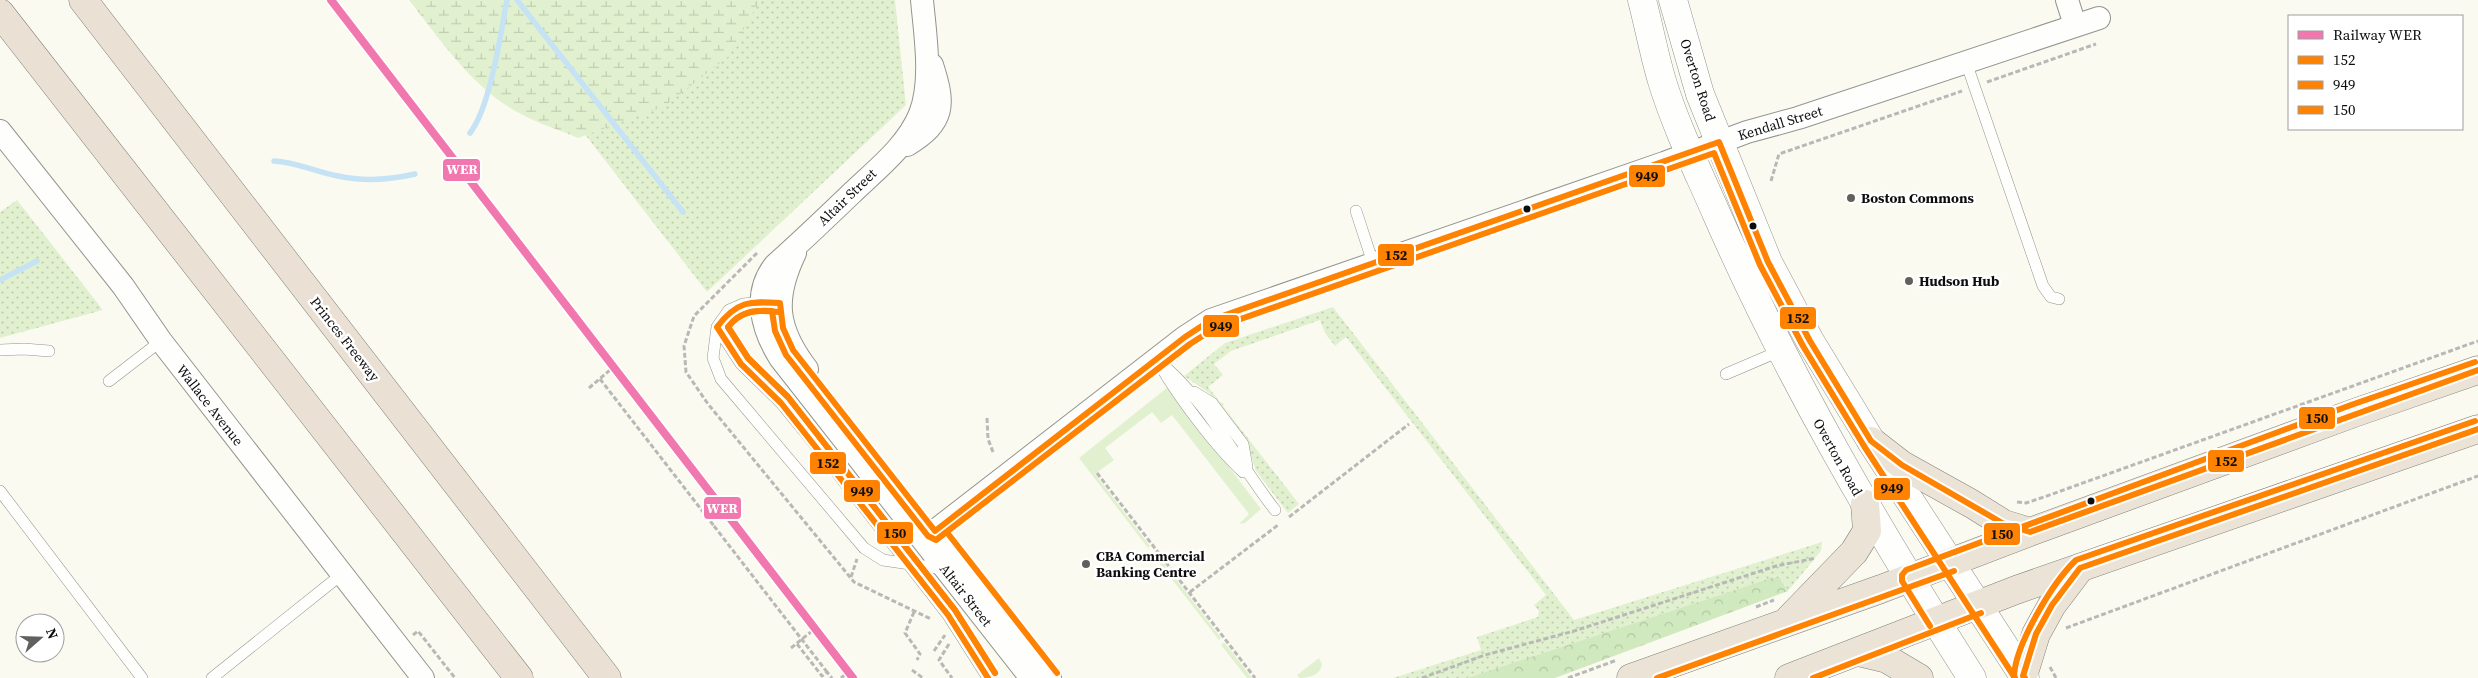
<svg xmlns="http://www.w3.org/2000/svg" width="2478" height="678" font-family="'Source Serif 4',serif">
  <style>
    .grass { fill: url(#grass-dots) }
    .forest { fill: url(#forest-crowns) }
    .wetland { fill: url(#wetland-marsh) }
    .garden { fill: #e1f1d0 }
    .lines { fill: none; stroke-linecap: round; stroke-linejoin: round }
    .stream { stroke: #c6e2f5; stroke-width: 5.5 }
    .service-casing { stroke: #94948f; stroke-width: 12 }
    .minor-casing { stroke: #94948f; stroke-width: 24 }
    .tertiary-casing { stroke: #94948f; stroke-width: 29 }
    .trunk-casing { stroke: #81817c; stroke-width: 29 }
    .motorway-casing { stroke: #81817c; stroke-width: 29 }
    .path { stroke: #b8b8b6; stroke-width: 3; stroke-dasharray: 5 2.5; stroke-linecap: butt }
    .service { stroke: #fefefd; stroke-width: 11 }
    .minor { stroke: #fefefd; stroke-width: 22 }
    .tertiary { stroke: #fefefd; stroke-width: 28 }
    .trunk { stroke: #ebe4d6; stroke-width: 28 }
    .motorway { stroke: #eae0d4; stroke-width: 28 }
    .path-bridge { stroke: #b8b8b6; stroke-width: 3; stroke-dasharray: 5 2.5; stroke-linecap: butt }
    .bus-1-casing { stroke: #fff; stroke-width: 10 }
    .bus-2-casing { stroke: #fff; stroke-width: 10 }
    .bus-3-casing { stroke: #fff; stroke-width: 10 }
    .bus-1 { stroke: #ff8200; stroke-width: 6 }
    .bus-2 { stroke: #ff8200; stroke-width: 6 }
    .bus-3 { stroke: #ff8200; stroke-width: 6 }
    .rail-1-casing { stroke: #fff; stroke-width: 11 }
    .rail-1 { stroke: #f178af; stroke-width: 8 }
    .poi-dot { fill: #60605c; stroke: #fff; stroke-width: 2 }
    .bus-dot { fill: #0d0d0d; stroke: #fff; stroke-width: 2 }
    .labels { text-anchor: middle; stroke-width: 5; stroke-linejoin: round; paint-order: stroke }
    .street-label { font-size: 14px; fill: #0d0d0d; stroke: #fff }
    .poi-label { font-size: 14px; font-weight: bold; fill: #0d0d0d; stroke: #fff; text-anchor: start }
    .line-badge { stroke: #fff; stroke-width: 2 }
    .badge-label { font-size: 14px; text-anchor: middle; font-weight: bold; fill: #fff }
    .pale-badge-label { font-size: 14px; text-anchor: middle; font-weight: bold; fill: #111 }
  </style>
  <defs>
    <pattern id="grass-dots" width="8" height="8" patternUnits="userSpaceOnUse" patternTransform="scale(1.25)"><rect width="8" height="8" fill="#e1f1d0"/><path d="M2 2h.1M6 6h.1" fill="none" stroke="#c0cdb1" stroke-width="1.8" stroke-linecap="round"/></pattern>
    <pattern id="forest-crowns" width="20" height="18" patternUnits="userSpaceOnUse" patternTransform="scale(1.25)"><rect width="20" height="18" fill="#d1e9be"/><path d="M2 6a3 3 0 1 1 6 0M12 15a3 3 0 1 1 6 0" fill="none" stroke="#b2c7a2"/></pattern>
    <pattern id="wetland-marsh" width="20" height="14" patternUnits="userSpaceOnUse" patternTransform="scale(1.25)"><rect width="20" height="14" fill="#e1f1d0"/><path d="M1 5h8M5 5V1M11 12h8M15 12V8" fill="none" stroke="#c0cdb1"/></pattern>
  </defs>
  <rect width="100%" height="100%" fill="#fbfaf0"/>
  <!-- grass -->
  <path class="grass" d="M481 0H895L906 105 707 292Z
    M17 200 103 310 0 338V212Z
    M1333 307 1574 620 1822 542 1821 551 1788 591 1782 580 1771 578 1467 678H1393L1481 650 1477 637 1538 617 1539 611 1534 605 1546 595 1346 337 1335 346 1325 333 1320 320 1231 351 1214 364 1223 375 1208 387 1221 403 1224 404 1223 406 1299 504 1288 513 1256 471 1247 442 1209 393 1184 376 1225 343Z"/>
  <!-- forest -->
  <path class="forest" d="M1771 578H1780L1788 591 1555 678H1467Z"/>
  <!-- wetland -->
  <path class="wetland" d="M409 0H759V2L728 57 663 107 578 138C560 130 539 124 521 114 473 89 442 42 409 0Z"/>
  <!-- garden -->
  <path class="garden" d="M1168 387 1261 509 1245 523 1239 524 1249 514 1172 415 1161 423 1152 412 1105 448 1114 460 1095 474 1150 546 1148 548 1079 458Z
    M1156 553 1221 638 1219 640 1153 555Z
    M1224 642 1252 678H1247L1221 645Z
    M1319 658 1322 664C1321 675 1309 678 1299 678L1297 675Z"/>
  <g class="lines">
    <!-- stream -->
    <path class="stream" d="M517 0 683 212
      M470 133C491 105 500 36 507 0
      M274 161C297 162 315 172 338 176 365 182 389 180 415 174
      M0 280 37 261"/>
    <!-- service casing -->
    <g class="service-casing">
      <path id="service" d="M1966 62 2043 286 2051 297 2059 299
        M1356 211 1373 263
        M764 302 743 304 729 310 717 327 713 358 721 379 864 548 883 560 944 569
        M717 327 741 364 781 403 813 442 948 615 988 678
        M0 350 24 349 49 351
        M1156 359C1207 400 1236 460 1275 510
        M1161 367C1180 399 1216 447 1243 472
        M1726 374 1782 350
        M109 381 161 341
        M1194 392 1212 403 1243 444 1247 467
        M0 491 142 678
        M212 678 342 574"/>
    </g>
    <!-- minor casing -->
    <g class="minor-casing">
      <path id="minor" d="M922 0C925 34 933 81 920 114 907 146 877 169 853 192 828 216 802 241 775 265 752 294 762 329 780 358L1031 678
        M2067 0 2075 25
        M0 131 123 286 161 341 423 678
        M907 145C945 122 945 105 932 65
        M795 253C773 299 776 328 807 369
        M938 535 1050 678
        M923 540 1185 337 1211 320 1664 163 1747 132 1798 118 2099 18"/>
    </g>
    <!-- tertiary casing -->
    <g class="tertiary-casing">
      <path id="tertiary" d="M1642 0C1649 27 1654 54 1662 81 1676 127 1698 171 1717 215 1788 377 1877 529 1972 678
        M1673 0 1700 94 1768 262 1810 341 1871 441 2025 678"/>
    </g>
    <!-- trunk casing -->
    <g class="trunk-casing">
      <path id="trunk" d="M1871 441 1902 465 1972 504 2004 524 2030 532
        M1790 618 1854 552 1867 531 1865 504
        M1858 652 1887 659 1919 678
        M2023 676 2036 634 2052 605 2080 568
        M1631 678 1881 589 2030 532 2354 413 2478 370
        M1789 678 2016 590 2478 429"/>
    </g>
    <!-- motorway casing -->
    <g class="motorway-casing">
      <path id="motorway" d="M83 0 607 678
        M0 13 519 678"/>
    </g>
    <!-- path -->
    <path class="path" d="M1987 82 2096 44
      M1771 181 1779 154 1962 91
      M757 253 694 316 684 346 686 372 708 404 854 582 931 619
      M600 379 714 526
      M589 388 610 370
      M987 418 988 439 993 452
      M1097 473 1255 678
      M2017 502 2026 503 2044 497 2478 341
      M1289 517 1409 424
      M851 577 857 559
      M1190 592 1278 525
      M1756 607 1774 600
      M914 612 905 633 920 654 917 660
      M2066 628 2478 476
      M413 635 418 631 455 678
      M797 644 822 676 827 672 832 678
      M949 644 939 660 952 678
      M791 648 812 631
      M934 651 945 635
      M2050 667 2056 678
      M912 670 923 678
      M841 678 846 674
      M1422 678 1485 655 1574 631 1776 566 1816 558
      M1568 678 1617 660"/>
    <!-- service -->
    <use href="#service" class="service"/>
    <!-- minor -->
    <use href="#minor" class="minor"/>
    <!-- tertiary -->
    <use href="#tertiary" class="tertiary"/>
    <!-- trunk -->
    <use href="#trunk" class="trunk"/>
    <!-- motorway -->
    <use href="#motorway" class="motorway"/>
    <!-- path-bridge -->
    <path class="path-bridge" d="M714 526 827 672"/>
    <!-- bus-1 casing -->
    <g class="bus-1-casing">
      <path id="bus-1" d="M988 678 948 615 781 403 741 364 717 327C737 301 749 301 780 303L783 328 793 350 935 531 1185 337 1211 320 1719 142 1768 262 1810 341 1871 441 1902 465 2004 524 2030 532 2478 370
        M2025 678 2023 676 2036 634 2052 605 2080 568 2478 429"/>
    </g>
    <!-- bus-2 casing -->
    <g class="bus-2-casing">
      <path id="bus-2" d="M995 673 955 610 788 397 748 358 728 327C740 312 753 310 772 311L775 331 786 355 928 536 936 540 1190 344 1215 328 1714 153 1760 265 1803 346 1864 446 2015 678
        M1657 678 1954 571
        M1813 678 1981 613"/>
    </g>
    <!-- bus-3 casing -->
    <g class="bus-3-casing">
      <path id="bus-3" d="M779 312C758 310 742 309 728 327L748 358 788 397 955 610 995 673
        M949 535 1057 673
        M1930 626 1902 581V575L1906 570 2351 405 2475 362
        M2014 678C2014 646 2053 582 2076 560L2475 421"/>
    </g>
    <!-- bus-1 -->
    <use href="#bus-1" class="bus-1"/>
    <!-- bus-2 -->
    <use href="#bus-2" class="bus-2"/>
    <!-- bus-3 -->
    <use href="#bus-3" class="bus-3"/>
    <!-- rail-1 casing -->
    <g class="rail-1-casing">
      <path id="rail-1" d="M331 0 853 678"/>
    </g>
    <!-- rail-1 -->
    <use href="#rail-1" class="rail-1"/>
  </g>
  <!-- markers -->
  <g class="poi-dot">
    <circle cx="1851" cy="198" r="5"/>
    <circle cx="1909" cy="281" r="5"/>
    <circle cx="1086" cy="564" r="5"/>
  </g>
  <g class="bus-dot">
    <circle cx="1527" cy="209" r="4.5"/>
    <circle cx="1753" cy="226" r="4.5"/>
    <circle cx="2091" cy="501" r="4.5"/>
  </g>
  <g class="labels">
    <!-- street labels -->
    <g class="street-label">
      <text transform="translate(1698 80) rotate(72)" y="5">Overton Road</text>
      <text transform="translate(1780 123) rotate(-17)" y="5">Kendall Street</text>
      <text transform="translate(847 197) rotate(-44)" y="5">Altair Street</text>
      <text transform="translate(345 339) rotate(52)" y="5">Princes Freeway</text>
      <text transform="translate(210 405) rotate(52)" y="5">Wallace Avenue</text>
      <text transform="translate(1838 457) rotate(61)" y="5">Overton Road</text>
      <text transform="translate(966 595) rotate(52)" y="5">Altair Street</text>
    </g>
    <!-- poi labels -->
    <g class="poi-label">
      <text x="1861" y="203">Boston Commons</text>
      <text x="1919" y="286">Hudson Hub</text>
      <text x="1096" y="561">CBA Commercial<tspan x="1096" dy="16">Banking Centre</tspan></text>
    </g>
  </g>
  <g class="line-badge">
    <rect x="442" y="158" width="39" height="24" rx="5" fill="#f178af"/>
    <rect x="1628" y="164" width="38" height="24" rx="5" fill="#ff8200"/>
    <rect x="1377" y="243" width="38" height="24" rx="5" fill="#ff8200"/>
    <rect x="1779" y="306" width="38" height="24" rx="5" fill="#ff8200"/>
    <rect x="1202" y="314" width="38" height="24" rx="5" fill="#ff8200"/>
    <rect x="2298" y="406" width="38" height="24" rx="5" fill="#ff8200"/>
    <rect x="2207" y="449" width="38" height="24" rx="5" fill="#ff8200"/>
    <rect x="809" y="451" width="38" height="24" rx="5" fill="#ff8200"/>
    <rect x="1873" y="477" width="38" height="24" rx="5" fill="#ff8200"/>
    <rect x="843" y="479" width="38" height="24" rx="5" fill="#ff8200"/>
    <rect x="703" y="496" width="39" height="24" rx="5" fill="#f178af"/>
    <rect x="876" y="521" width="38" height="24" rx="5" fill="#ff8200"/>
    <rect x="1983" y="522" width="38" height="24" rx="5" fill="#ff8200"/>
  </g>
  <g class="badge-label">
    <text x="462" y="174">WER</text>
    <text x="722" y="513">WER</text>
  </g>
  <g class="pale-badge-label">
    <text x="1647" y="181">949</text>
    <text x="1396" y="260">152</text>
    <text x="1798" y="323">152</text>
    <text x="1221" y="331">949</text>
    <text x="2317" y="423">150</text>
    <text x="2226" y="466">152</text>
    <text x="828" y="468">152</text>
    <text x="1892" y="493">949</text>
    <text x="862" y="496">949</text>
    <text x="895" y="538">150</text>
    <text x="2002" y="539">150</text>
  </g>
  <!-- legend -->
  <rect x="2288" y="15" width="175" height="115" fill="#ffffff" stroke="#9e9e9e"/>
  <rect x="2298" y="31" width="25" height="8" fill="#f178af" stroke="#9e9e9e"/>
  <text x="2333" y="40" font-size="15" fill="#0d0d0d">Railway WER</text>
  <rect x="2298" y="56" width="25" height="8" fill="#ff8200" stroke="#9e9e9e"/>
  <text x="2333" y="65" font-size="15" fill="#0d0d0d">152</text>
  <rect x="2298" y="81" width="25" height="8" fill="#ff8200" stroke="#9e9e9e"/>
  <text x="2333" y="90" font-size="15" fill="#0d0d0d">949</text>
  <rect x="2298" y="106" width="25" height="8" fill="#ff8200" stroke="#9e9e9e"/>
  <text x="2333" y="115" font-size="15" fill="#0d0d0d">150</text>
  <!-- north arrow -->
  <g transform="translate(40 638) rotate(70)"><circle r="24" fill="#ffffff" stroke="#9e9e9e"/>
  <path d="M0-4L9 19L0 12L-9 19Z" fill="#60605c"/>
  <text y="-8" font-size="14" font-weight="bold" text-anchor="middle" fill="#0d0d0d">N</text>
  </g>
</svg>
